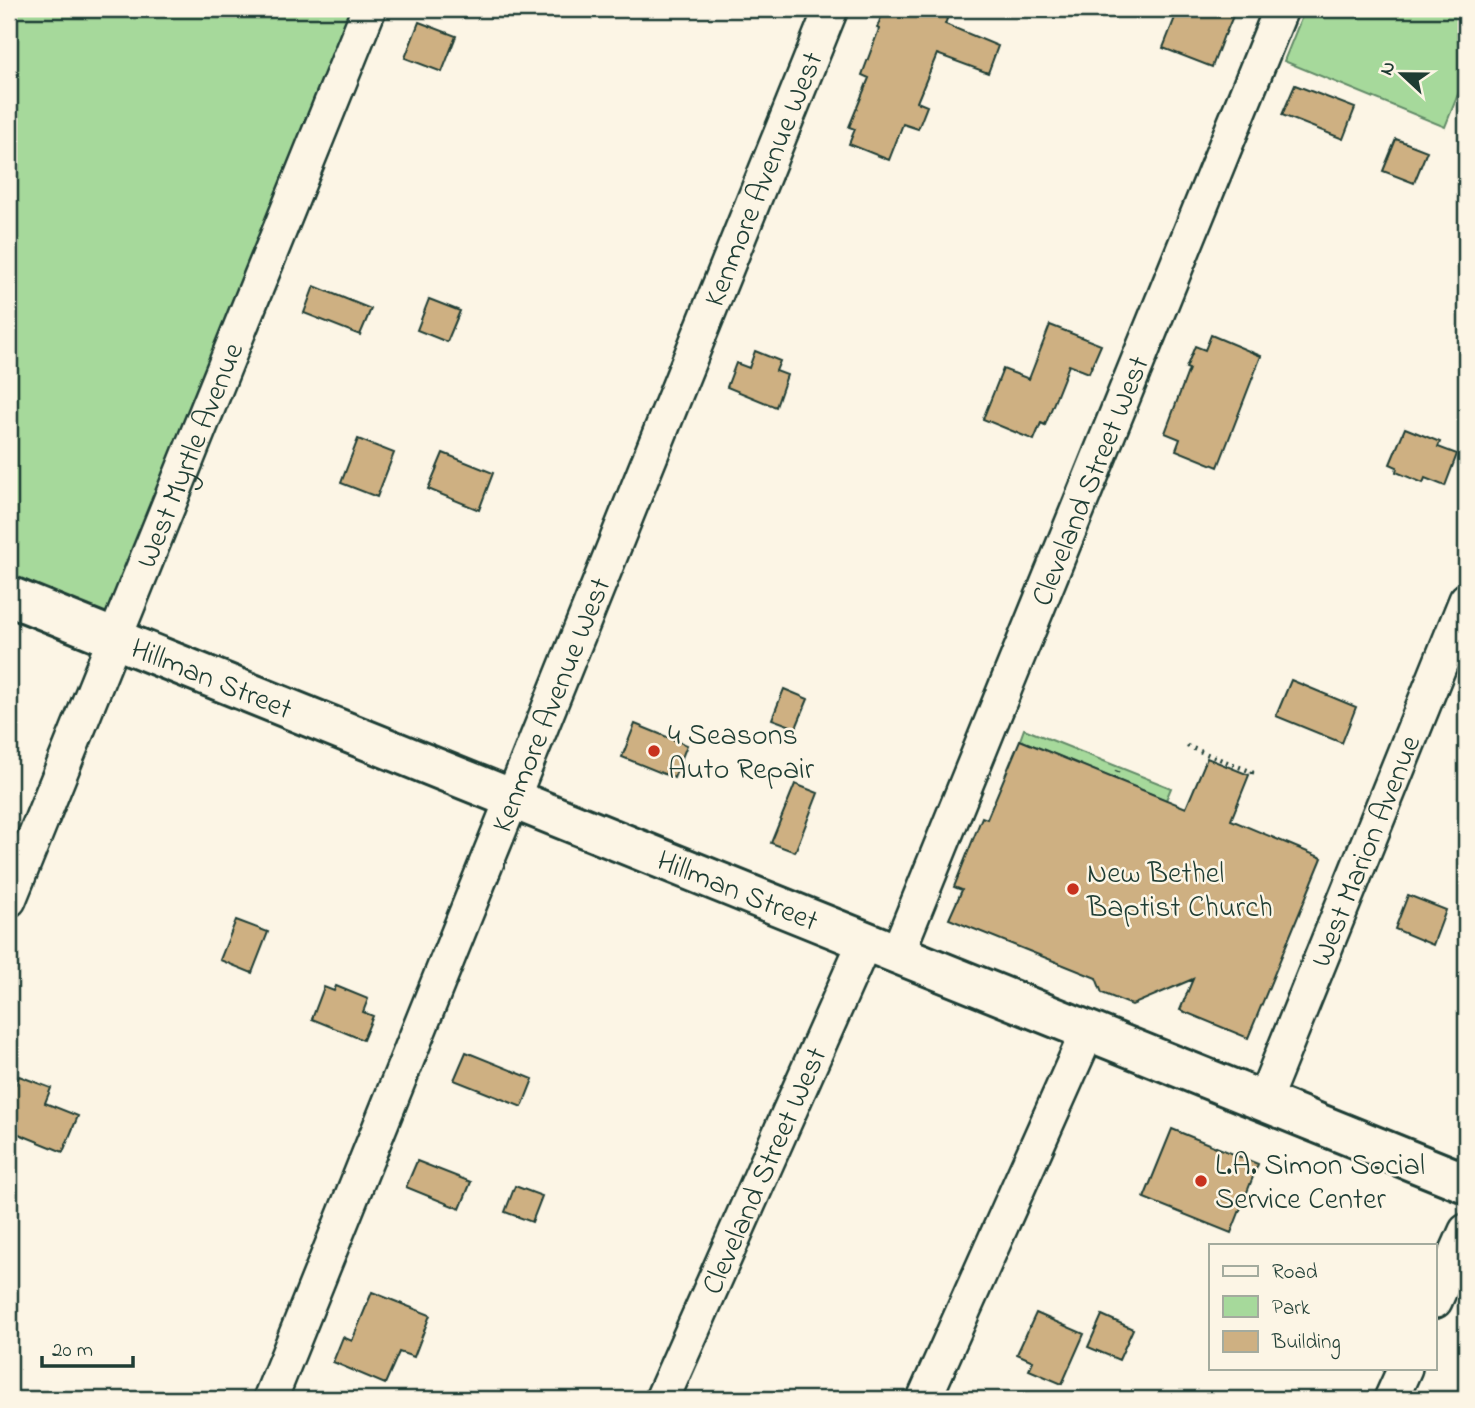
<svg xmlns="http://www.w3.org/2000/svg" width="1475" height="1408" font-family="'Indie Flower',sans-serif">
  <style>
    .green { fill: #a6d99b; stroke: #628b68; stroke-width: 2 }
    .building { fill: #ceb082; stroke: #1f3d34; stroke-width: 2 }
    .lines { fill: none; stroke-linecap: round; stroke-linejoin: round }
    .minor-casing { stroke: #1f3d34; stroke-width: 38 }
    .tertiary-casing { stroke: #1f3d34; stroke-width: 44 }
    .path { stroke: #1f3d34; stroke-width: 4.5; stroke-dasharray: 2 5; stroke-linecap: butt }
    .minor { stroke: #fcf5e5; stroke-width: 33 }
    .tertiary { stroke: #fcf5e5; stroke-width: 38 }
    .poi-dot { fill: #c8321e; stroke: #fcf5e5; stroke-width: 2.5 }
    .labels { text-anchor: middle; stroke-width: 5; stroke-linejoin: round; paint-order: stroke }
    .street-label { font-size: 30px; fill: #1f3d34; stroke: #fcf5e5 }
    .poi-label { font-size: 30px; fill: #1f3d34; stroke: #fcf5e5; text-anchor: start }
  </style>
  <rect width="100%" height="100%" fill="#fcf5e5"/>
  <filter id="ink" filterUnits="userSpaceOnUse"><feTurbulence type="fractalNoise" baseFrequency=".0143" numOctaves="2"/><feDisplacementMap in="SourceGraphic" scale="14" xChannelSelector="R" yChannelSelector="G"/><feConvolveMatrix kernelMatrix="1 2 1 2 8 2 1 2 1" color-interpolation-filters="sRGB"/></filter>
  <g filter="url(#ink)">
    <!-- green -->
    <path class="green" d="M9 9H369L115 639 9 596Z
      M1305 9H1466V74L1445 127 1284 61Z
      M1024 729 1171 788 1166 800 1020 740Z"/>
    <!-- building -->
    <path class="building" d="M884 9H951L945 24 998 46 988 73 937 54 917 102 927 106 918 129 903 124 889 160 849 144 855 129 849 127 869 78 862 75 879 29 877 28Z
      M1163 9H1236L1225 35H1224L1212 67 1163 48 1176 15Z
      M419 22 456 36 442 72 405 58Z
      M1295 85 1355 108 1343 139 1282 115Z
      M1396 139 1427 151 1414 183 1383 171Z
      M314 286 371 309 360 335 304 313Z
      M429 299 460 311 447 342 417 330Z
      M1050 325 1101 345 1089 373 1069 365 1045 425 1041 423 1034 440 983 419 1003 369 1029 379Z
      M1211 335 1261 356 1218 467 1176 450 1180 439 1165 433 1189 369 1186 368 1195 346 1205 350Z
      M755 351 780 361 776 371 787 375 776 407 727 387 736 363 749 368Z
      M1405 428 1440 442 1438 447 1457 454 1445 486 1425 478 1423 483 1396 472 1397 467 1390 464Z
      M358 439 394 453 377 497 341 483Z
      M443 453 493 473 479 510 428 489Z
      M1291 680 1356 707 1342 743 1276 716Z
      M784 689 808 699 796 728 772 719Z
      M635 724 687 745 674 778 622 757Z
      M1020 740 1186 808 1207 758 1249 775 1231 820 1322 858 1248 1038 1180 1010 1193 979 1132 1005 1102 993 1096 978 949 919 962 890 954 887 982 817 987 819Z
      M795 784 818 793 795 852 771 843Z
      M1408 895 1446 910 1433 945 1395 929Z
      M236 920 268 932 252 973 220 960Z
      M336 986 368 999 363 1012 373 1016 363 1040 312 1019 324 987 334 991Z
      M466 1052 533 1079 522 1107 454 1080Z
      M19 1076 51 1088 45 1103 78 1116 63 1152 9 1130V1081L16 1084Z
      M1172 1129 1258 1164 1231 1233 1144 1198Z
      M417 1161 471 1182 460 1209 406 1187Z
      M515 1186 542 1196 532 1222 505 1212Z
      M372 1292 430 1315 414 1357 399 1352 385 1384 333 1362 343 1337 352 1341Z
      M1036 1313 1084 1334 1062 1384 1029 1370 1033 1361 1017 1354Z
      M1102 1315 1133 1329 1119 1360 1088 1347Z"/>
    <g class="lines">
      <!-- minor casing -->
      <g class="minor-casing">
        <g id="minor">
          <path id="s1" d="M9 900 369 9"/>
          <path id="s2" d="M897 954 1281 9"/>
          <path id="s3" d="M1263 1102 1466 600"/>
          <path d="M1435 1301 1466 1231"/>
          <path id="s4" d="M270 1399 831 9"/>
          <path id="s5" d="M662 1399 865 941"/>
          <path d="M924 1399 1088 1031"/>
          <path d="M1391 1399 1405 1368"/>
        </g>
      </g>
      <!-- tertiary casing -->
      <g class="tertiary-casing">
        <g id="tertiary">
          <path id="s6" d="M9 596 1466 1183"/>
        </g>
      </g>
      <!-- path -->
      <path class="path" d="M1187 746 1252 772 1251 776
        M1114 779 1119 767"/>
      <!-- minor -->
      <use href="#minor" class="minor"/>
      <!-- tertiary -->
      <use href="#tertiary" class="tertiary"/>
    </g>
  </g>
  <!-- markers -->
  <g class="poi-dot">
    <circle cx="654" cy="751" r="7"/>
    <circle cx="1073" cy="889" r="7"/>
    <circle cx="1201" cy="1181" r="7"/>
  </g>
  <g class="labels">
    <!-- street labels -->
    <g class="street-label">
      <text dy="10" stroke="none"><textPath href="#s4" startOffset="1316">Kenmore Avenue West</textPath></text>
      <text dy="10" stroke="none"><textPath href="#s1" startOffset="480">West Myrtle Avenue</textPath></text>
      <text dy="10" stroke="none"><textPath href="#s2" startOffset="511">Cleveland Street West</textPath></text>
      <text dy="10" stroke="none"><textPath href="#s6" startOffset="219">Hillman Street</textPath></text>
      <text dy="10" stroke="none"><textPath href="#s4" startOffset="749">Kenmore Avenue West</textPath></text>
      <text dy="10" stroke="none"><textPath href="#s3" startOffset="271">West Marion Avenue</textPath></text>
      <text dy="10" stroke="none"><textPath href="#s6" startOffset="786">Hillman Street</textPath></text>
      <text dy="10" stroke="none"><textPath href="#s5" startOffset="250">Cleveland Street West</textPath></text>
    </g>
    <!-- poi labels -->
    <g class="poi-label">
      <text x="668" y="744">4 Seasons<tspan x="668" dy="34">Auto Repair</tspan></text>
      <text x="1087" y="882">New Bethel<tspan x="1087" dy="34">Baptist Church</tspan></text>
      <text x="1215" y="1174">L.A. Simon Social<tspan x="1215" dy="34">Service Center</tspan></text>
    </g>
  </g>
  <!-- margin -->
  <rect width="1475" height="1408" fill="none" stroke="#fcf5e5" stroke-width="35"/>
  <rect x="18" y="18" width="1440" height="1373" fill="none" stroke="#1f3d34" stroke-width="2.5" filter="url(#ink)"/>
  <!-- legend -->
  <rect x="1209" y="1244" width="228" height="126" fill="#fcf5e5" stroke="#a4ab9e" stroke-width="2"/>
  <rect x="1223" y="1266" width="35" height="10" fill="#fcf5e5" stroke="#a4ab9e" stroke-width="2"/>
  <text x="1272" y="1278" font-size="21" fill="#1f3d34">Road</text>
  <rect x="1223" y="1296" width="35" height="21" fill="#a6d99b" stroke="#a4ab9e" stroke-width="2"/>
  <text x="1272" y="1314" font-size="21" fill="#1f3d34">Park</text>
  <rect x="1223" y="1331" width="35" height="21" fill="#ceb082" stroke="#a4ab9e" stroke-width="2"/>
  <text x="1272" y="1348" font-size="21" fill="#1f3d34">Building</text>
  <!-- north arrow -->
  <g transform="translate(1402 74) rotate(292)" stroke="#fcf5e5" stroke-width="5" paint-order="stroke">
  <path d="M0-5L12 26L0 18L-12 26Z" fill="#1f3d34"/>
  <text y="-10" font-size="19" font-weight="bold" text-anchor="middle" fill="#1f3d34">N</text>
  </g>
  <!-- scale -->
  <path d="M42 1356v10h91v-10" fill="none" stroke="#1f3d34" stroke-width="3.5"/>
  <text x="52" y="1356" font-size="21" fill="#1f3d34" stroke="#fcf5e5" stroke-width="5" paint-order="stroke">20 m</text>
</svg>
